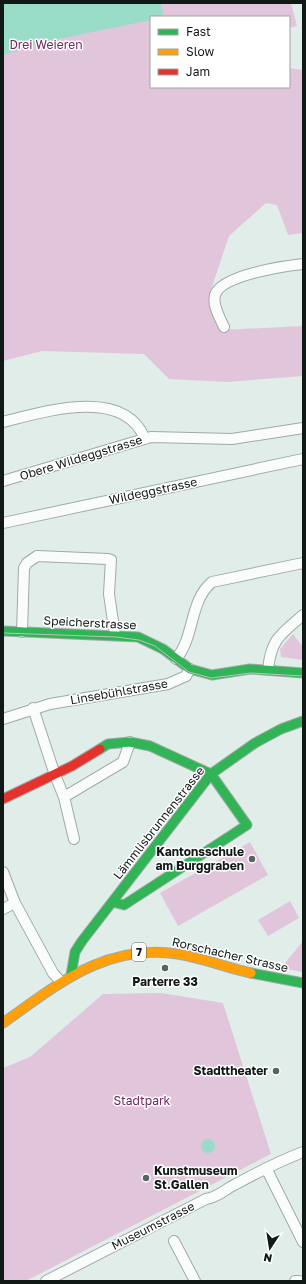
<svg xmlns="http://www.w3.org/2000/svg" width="306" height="1284" font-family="'Golos Text',sans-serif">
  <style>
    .green { fill: #e1c6db }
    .water { fill: #99dcc7 }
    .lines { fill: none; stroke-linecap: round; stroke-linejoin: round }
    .street-casing { stroke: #a0aaa7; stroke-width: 12 }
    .fast-casing { stroke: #a0aaa7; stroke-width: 11 }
    .slow-casing { stroke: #a0aaa7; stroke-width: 11 }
    .jam-casing { stroke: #a0aaa7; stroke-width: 11 }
    .street { stroke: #fafcfc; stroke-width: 10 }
    .fast { stroke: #30b455; stroke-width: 9 }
    .slow { stroke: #ff9f0a; stroke-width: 9 }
    .jam { stroke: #e5322d; stroke-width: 9 }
    .tram { stroke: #bec1c0; stroke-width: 1 }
    .poi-dot { fill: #596360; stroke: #fff; stroke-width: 1.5 }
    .labels { text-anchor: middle; stroke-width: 3; stroke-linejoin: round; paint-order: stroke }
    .shield { fill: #fff; stroke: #585e5d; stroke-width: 1 }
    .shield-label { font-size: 11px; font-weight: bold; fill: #111917 }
    .park-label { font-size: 12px; fill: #712760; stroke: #fff }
    .street-label { font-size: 12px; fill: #111917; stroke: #fff }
    .poi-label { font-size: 12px; font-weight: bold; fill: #111917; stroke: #fff; text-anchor: end }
  </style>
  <rect width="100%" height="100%" fill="#e0ede9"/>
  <!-- green -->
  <path class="green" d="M3 3H291L297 26 289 28V17H151V87H289V68L303 70V233L288 235 277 205 266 203 229 236 209 296 221 330 303 326V376L227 382 169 379 144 354 42 351 3 361Z
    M293 634 303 647V660L281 657 280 649Z
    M250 842 268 875 178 926 160 893Z
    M290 901 299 918 268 936 258 920Z
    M303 941V972L281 968Z
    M161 993 223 1003 271 1154 26 1281H3V1068L30 1057 103 994Z"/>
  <!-- water -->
  <path class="water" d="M3 3H161L163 15 151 17V20L49 41 3 55Z
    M201 1146a7 7 0 1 1 14 0a7 7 0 1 1-14 0Z"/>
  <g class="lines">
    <!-- street casing -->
    <g class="street-casing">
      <path id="street" d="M224 327C220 318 212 305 215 295 221 275 285 266 303 264
        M3 422C43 412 124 386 145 439
        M3 481 151 437 232 439 303 428
        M3 523 303 459
        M22 632 24 568 27 563 37 556 108 559 111 560 109 594 115 635
        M176 659C195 637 189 601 212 582L303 563
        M268 670C271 639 280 635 303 615
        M33 708 55 775 64 797 74 839
        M3 719 50 704 168 684 186 676 190 669
        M64 797 123 762 130 742
        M3 872 15 903 53 973 60 981
        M3 909 15 903
        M266 1168 303 1242
        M174 1241 195 1281
        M46 1281 206 1199C219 1197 225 1189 236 1184 258 1172 280 1161 303 1152
        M295 1281H299"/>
    </g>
    <!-- fast casing -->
    <g class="fast-casing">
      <path id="fast" d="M3 631 138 637 163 649 190 669 212 675 250 669 303 673
        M100 749 108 744 130 742 150 746 211 774 247 825 124 905 113 902
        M251 973 303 983
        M71 975 75 952 82 941 211 774 255 743 281 729 303 721"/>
    </g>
    <!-- slow casing -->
    <g class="slow-casing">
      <path id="slow" d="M3 1023C58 984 106 943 178 954 203 958 227 968 251 973"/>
    </g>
    <!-- jam casing -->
    <g class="jam-casing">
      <path id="jam" d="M3 799 72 766 100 749"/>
    </g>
    <!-- street -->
    <use href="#street" class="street"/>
    <!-- fast -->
    <use href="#fast" class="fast"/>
    <!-- slow -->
    <use href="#slow" class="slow"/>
    <!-- jam -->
    <use href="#jam" class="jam"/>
    <!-- tram -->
    <path class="tram" d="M3 633 116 637 139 640 155 646 189 672 211 678 251 673 303 676"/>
  </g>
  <!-- markers -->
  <g class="poi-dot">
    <circle cx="252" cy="859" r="4"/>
    <circle cx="165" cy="968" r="4"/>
    <circle cx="276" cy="1071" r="4"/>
    <circle cx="146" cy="1178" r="4"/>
  </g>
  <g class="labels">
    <!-- shield labels -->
    <rect class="shield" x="132" y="943" width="14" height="18" rx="3"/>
    <g class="shield-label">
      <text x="139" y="956">7</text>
    </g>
    <!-- park labels -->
    <g class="park-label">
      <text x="46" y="49">Drei Weieren</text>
      <text x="142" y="1105">Stadtpark</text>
    </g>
    <!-- street labels -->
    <g class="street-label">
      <text transform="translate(81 458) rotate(-17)" y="4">Obere Wildeggstrasse</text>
      <text transform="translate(153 491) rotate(-12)" y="4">Wildeggstrasse</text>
      <text transform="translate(90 623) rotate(3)" y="4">Speicherstrasse</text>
      <text transform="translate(119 692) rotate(-10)" y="4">Linsebühlstrasse</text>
      <text transform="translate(159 823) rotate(-52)" y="4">Lämmlisbrunnenstrasse</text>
      <text transform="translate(230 955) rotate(13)" y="4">Rorschacher Strasse</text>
      <text transform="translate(153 1226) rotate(-27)" y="4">Museumstrasse</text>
    </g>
    <!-- poi labels -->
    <g class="poi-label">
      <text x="244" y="856">Kantonsschule<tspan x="244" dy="14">am Burggraben</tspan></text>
      <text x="165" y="986" text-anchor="middle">Parterre 33</text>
      <text x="268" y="1075">Stadttheater</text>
      <text x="154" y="1175" text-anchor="start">Kunstmuseum<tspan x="154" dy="14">St.Gallen</tspan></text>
    </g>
  </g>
  <!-- border -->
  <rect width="306" height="1284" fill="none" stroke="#111917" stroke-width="8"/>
  <!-- legend -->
  <rect x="150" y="16" width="140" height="72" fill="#ffffff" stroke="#a0a3a2"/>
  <rect x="158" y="29" width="20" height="6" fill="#30b455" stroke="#a0a3a2"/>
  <text x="186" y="36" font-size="12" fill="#111917">Fast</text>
  <rect x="158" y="49" width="20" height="6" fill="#ff9f0a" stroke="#a0a3a2"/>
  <text x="186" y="56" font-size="12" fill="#111917">Slow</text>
  <rect x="158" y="69" width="20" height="6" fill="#e5322d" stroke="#a0a3a2"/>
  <text x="186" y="76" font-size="12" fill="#111917">Jam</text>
  <!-- north arrow -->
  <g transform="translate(270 1248) rotate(192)" stroke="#ffffff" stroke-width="3" paint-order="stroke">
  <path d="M0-3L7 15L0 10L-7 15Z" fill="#111917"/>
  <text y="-6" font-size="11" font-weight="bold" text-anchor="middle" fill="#111917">N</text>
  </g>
</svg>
